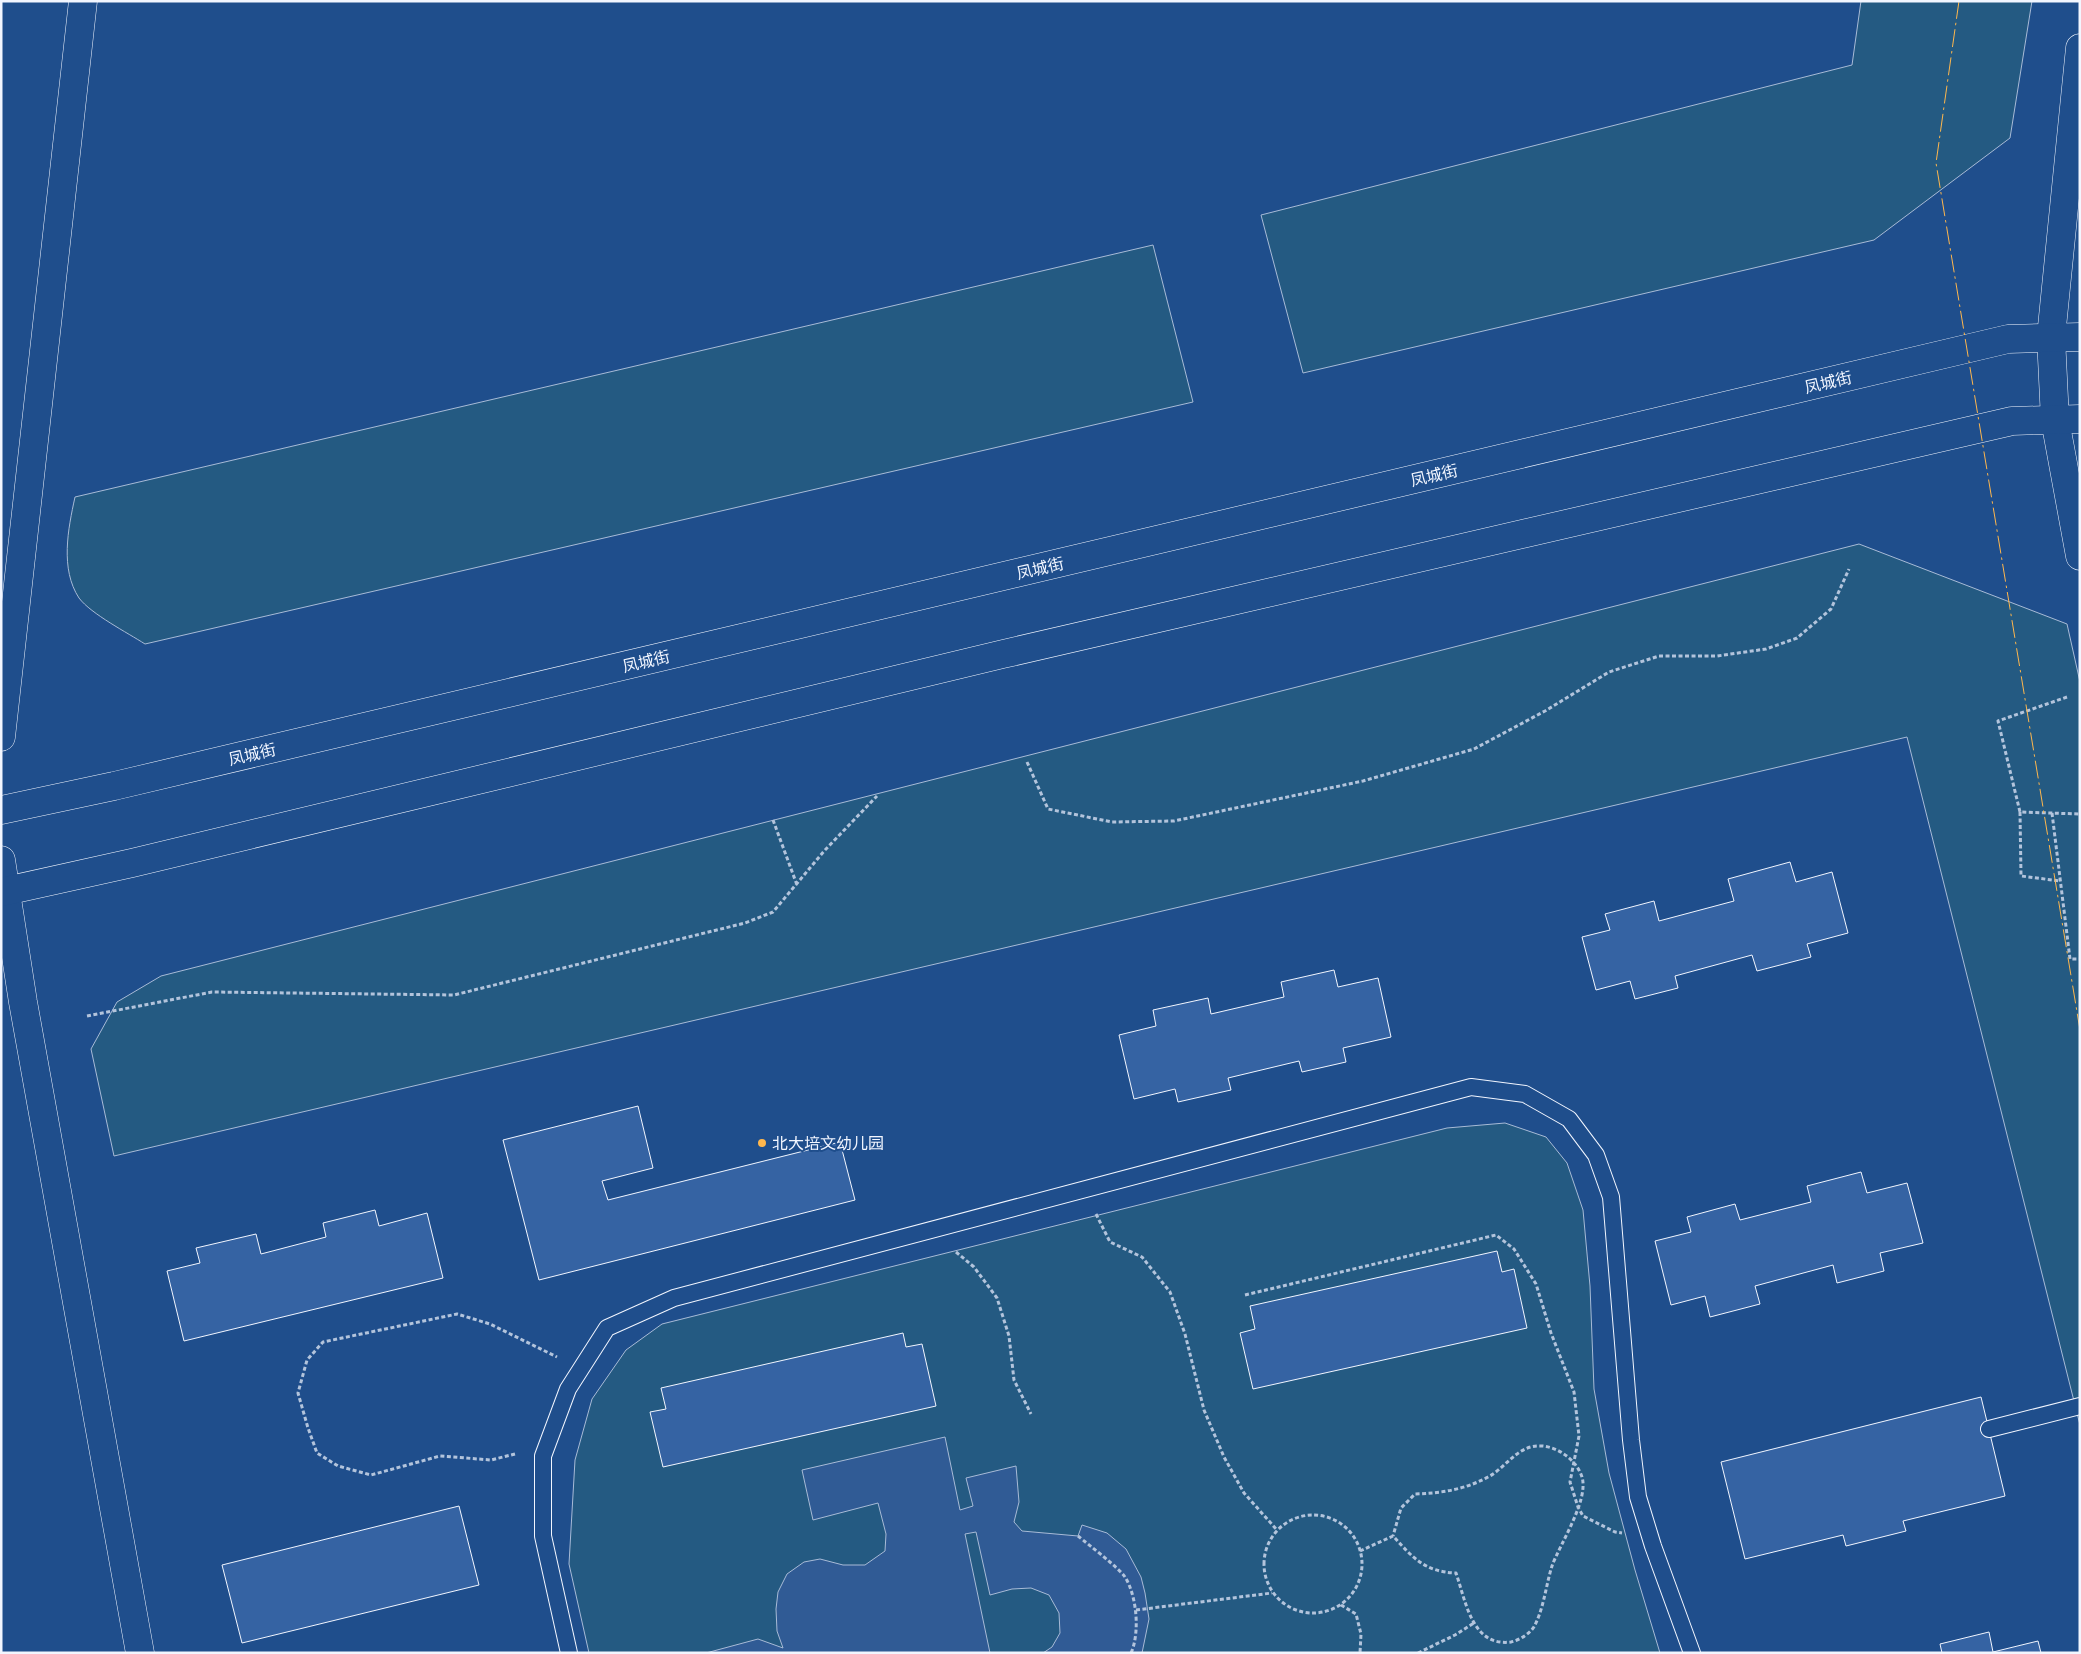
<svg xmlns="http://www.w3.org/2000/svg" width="2081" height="1654" font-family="'Open Sans','Noto Sans SC',sans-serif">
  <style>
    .green { fill: #245a82; stroke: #a8bbd7 }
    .parking { fill: #305b95; stroke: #a8bbd7 }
    .building { fill: #3563a3; stroke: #f2f6ff }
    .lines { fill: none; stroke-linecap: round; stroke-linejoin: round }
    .lane-casing { stroke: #f2f6ff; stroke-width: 18 }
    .street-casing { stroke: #f2f6ff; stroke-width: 29 }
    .secondary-casing { stroke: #f2f6ff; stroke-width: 29 }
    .path { stroke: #b3c4dc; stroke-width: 3; stroke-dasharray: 4 2.5; stroke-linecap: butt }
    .lane { stroke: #1f4e8c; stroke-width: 16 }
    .street { stroke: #1f4e8c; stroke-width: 28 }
    .secondary { stroke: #1f4e8c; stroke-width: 28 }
    .power { stroke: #ffb74d; stroke-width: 1; stroke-dasharray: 18 4 2.5 4; stroke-linecap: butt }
    .poi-dot { fill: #ffb74d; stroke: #1f4e8c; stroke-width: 2 }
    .labels { text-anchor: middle; stroke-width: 4; stroke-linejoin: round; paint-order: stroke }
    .street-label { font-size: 16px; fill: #f2f6ff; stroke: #1f4e8c }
    .poi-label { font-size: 16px; fill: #f2f6ff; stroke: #1f4e8c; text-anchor: start }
  </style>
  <rect width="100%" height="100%" fill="#1f4e8c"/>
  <!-- green -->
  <path class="green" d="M1861 1H2032L2010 138 1874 240 1303 373 1261 215 1852 65Z
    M1153 245 1193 402 145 644C128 633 91 614 79 598 60 569 68 529 75 497Z
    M1859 544 2067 624 2080 682V1425L1907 737 114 1156 91 1049 117 1002 161 976Z
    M1505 1123 1546 1137 1567 1163 1583 1210 1590 1286 1594 1389 1609 1473 1635 1570 1660 1653H589L569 1564 575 1460 592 1399 626 1350 662 1324 1447 1128Z"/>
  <!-- parking -->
  <path class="parking" d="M945 1437 960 1510 973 1506 966 1478 1016 1466 1019 1502 1014 1522 1022 1531 1078 1536 1082 1525 1107 1533 1126 1549 1141 1577 1145 1593 1149 1619 1142 1653H1043L1052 1647 1060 1633 1059 1613 1049 1595 1031 1588 1012 1589 990 1595 976 1532 965 1534 990 1653H706L758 1639 783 1648 777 1631 776 1609 778 1592 787 1574 804 1562 820 1559 843 1565H865L885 1551 886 1534 878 1503 813 1520 802 1470Z"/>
  <!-- building -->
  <path class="building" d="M1790 862 1796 882 1832 872 1848 933 1807 944 1811 957 1757 971 1752 955 1675 976 1678 988 1635 999 1630 981 1596 990 1582 937 1610 930 1605 914 1654 901 1659 921 1734 901 1728 879Z
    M1334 970 1338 987 1378 978 1391 1037 1343 1048 1346 1062 1302 1072 1299 1061 1228 1078 1231 1090 1178 1102 1175 1089 1134 1099 1119 1035 1156 1026 1153 1010 1208 998 1211 1014 1284 997 1281 982Z
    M638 1106 653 1168 602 1181 608 1200 840 1142 855 1200 539 1280 503 1140Z
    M1861 1172 1867 1193 1907 1183 1923 1243 1880 1253 1884 1271 1837 1283 1833 1265 1755 1286 1760 1304 1710 1317 1705 1296 1671 1305 1655 1241 1691 1232 1687 1217 1735 1204 1740 1220 1811 1202 1807 1186Z
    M375 1210 379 1226 427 1213 443 1278 184 1341 167 1271 200 1263 196 1248 256 1234 261 1254 326 1237 323 1223Z
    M1497 1251 1502 1272 1514 1269 1527 1328 1253 1389 1240 1333 1255 1329 1250 1306Z
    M903 1333 906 1347 922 1344 936 1406 663 1467 650 1412 666 1409 661 1388Z
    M1981 1397 2005 1496 1903 1521 1906 1531 1846 1546 1843 1535 1745 1559 1721 1462Z
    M459 1506 479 1585 242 1643 222 1565Z
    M1989 1632 1993 1652 2038 1641 2041 1653H1942L1940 1644Z"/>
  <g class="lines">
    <!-- lane casing -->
    <g class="lane-casing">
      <path id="lane" d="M1989 1429 2080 1406
        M569 1653 543 1536V1456L568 1389 607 1328 674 1298 1471 1087 1525 1094 1569 1119 1596 1155 1611 1197 1631 1440 1638 1497 1653 1546 1692 1653"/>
    </g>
    <!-- street casing -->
    <g class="street-casing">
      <path id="street" d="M2080 48 2051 337 2055 420 2080 556
        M1 737 83 1
        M1 860 23 1002 140 1653"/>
    </g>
    <!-- secondary casing -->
    <g class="secondary-casing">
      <path id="secondary" d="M1 810 114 786 2008 339 2080 337
        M1 892 132 863 1003 654 2012 421 2080 419"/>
    </g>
    <!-- path -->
    <path class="path" d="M2067 697 1998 721 2020 812 2080 814
      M1027 762 1048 809 1112 822 1174 821 1363 781 1474 749 1545 711 1609 672 1659 656H1717L1766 649 1797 638 1831 609 1849 569
      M2020 812 2021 876 2060 881
      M2052 813 2070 959H2080
      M773 820 797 885
      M87 1016 212 992 454 995 745 923 773 912 825 850 877 796
      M1096 1214 1110 1242 1142 1257 1170 1292 1185 1334 1204 1410 1224 1457 1244 1493 1277 1530
      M956 1252 974 1267 997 1298 1009 1336 1014 1380 1031 1414
      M1245 1295 1496 1235 1514 1249 1536 1284 1551 1333 1574 1392 1579 1436 1570 1482 1578 1507 1583 1516 1615 1532 1622 1533
      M515 1454 491 1460 440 1456 371 1475 338 1466 317 1453 308 1428 298 1393 307 1360 323 1342 457 1314 490 1324 557 1357
      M1264 1564a49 49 0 1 1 98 0a49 49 0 1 1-98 0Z
      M1078 1536C1089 1545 1119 1568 1125 1577 1137 1596 1140 1633 1131 1653
      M1360 1551 1393 1536C1413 1558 1425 1572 1456 1573 1466 1602 1472 1647 1511 1642 1520 1640 1531 1633 1535 1625 1544 1607 1546 1585 1552 1566 1560 1544 1589 1500 1582 1477 1577 1461 1559 1447 1542 1446 1518 1444 1507 1467 1488 1477 1464 1490 1441 1493 1415 1494L1401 1508 1393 1536
      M1341 1605 1356 1614 1361 1634 1360 1653
      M1136 1610 1272 1593
      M1418 1653 1455 1635 1474 1623"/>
    <!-- lane -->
    <use href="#lane" class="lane"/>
    <!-- street -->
    <use href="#street" class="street"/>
    <!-- secondary -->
    <use href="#secondary" class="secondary"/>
    <!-- power -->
    <path class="power" d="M1959 1 1936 163 2080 1030"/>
  </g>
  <!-- markers -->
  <circle class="poi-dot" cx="762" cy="1143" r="5"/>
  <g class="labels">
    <!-- street labels -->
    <g class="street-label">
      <text transform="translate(1828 382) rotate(-13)" y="6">凤城街</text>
      <text transform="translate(1434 475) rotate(-13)" y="6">凤城街</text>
      <text transform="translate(1040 568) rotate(-13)" y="6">凤城街</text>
      <text transform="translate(646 661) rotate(-13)" y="6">凤城街</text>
      <text transform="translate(252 754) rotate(-13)" y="6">凤城街</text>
    </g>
    <!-- poi labels -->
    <g class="poi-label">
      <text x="772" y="1149">北大培文幼儿园</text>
    </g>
  </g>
  <!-- border -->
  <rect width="2081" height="1654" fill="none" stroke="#f2f6ff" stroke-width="5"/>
</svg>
